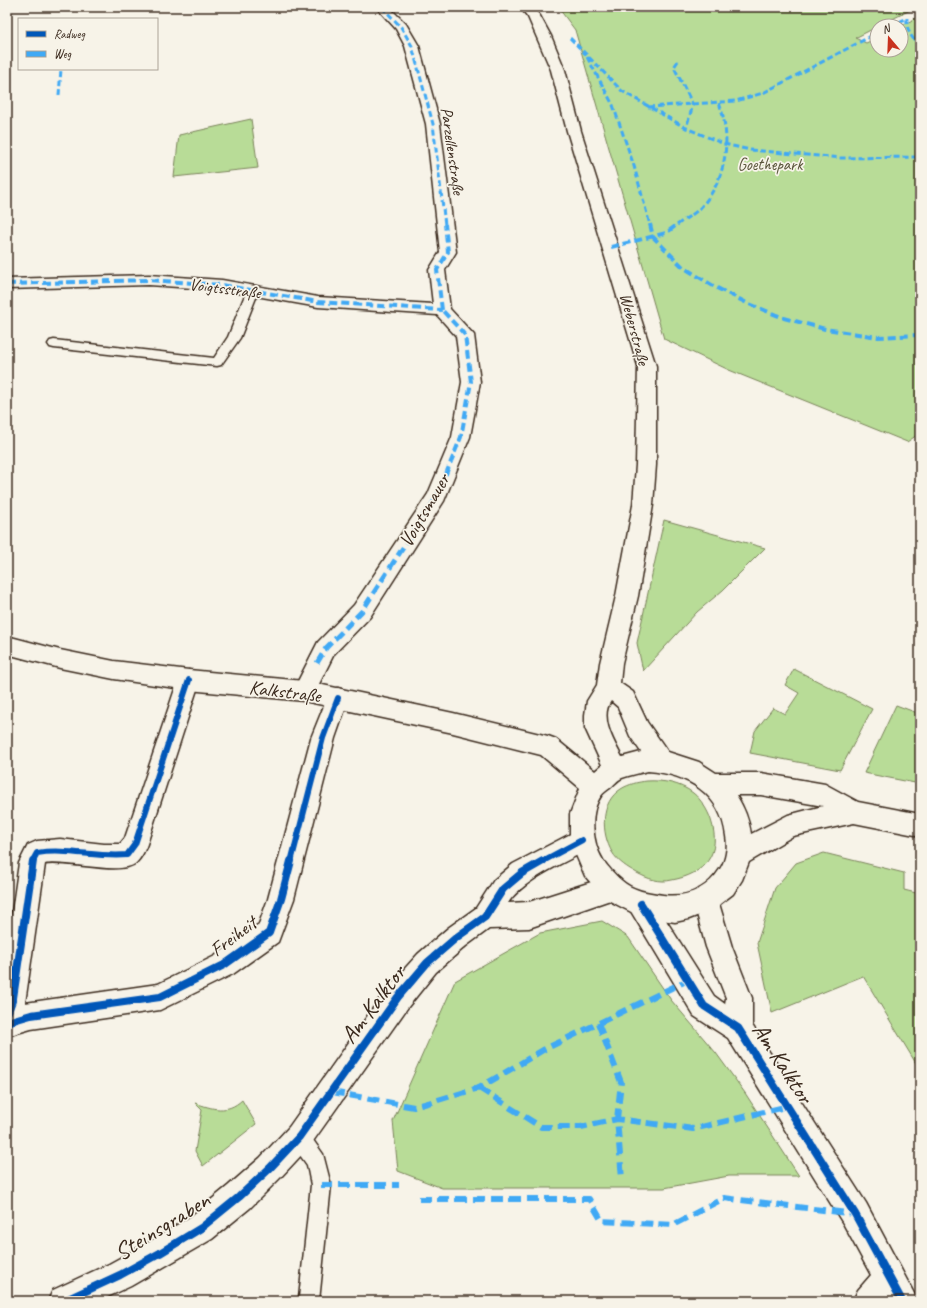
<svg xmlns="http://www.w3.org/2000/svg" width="927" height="1308" font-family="Caveat,sans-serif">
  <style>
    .green { fill: #b8dc97; stroke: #7a835a }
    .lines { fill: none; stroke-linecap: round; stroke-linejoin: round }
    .service-casing { stroke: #3b2a1e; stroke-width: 3 }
    .minor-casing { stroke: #3b2a1e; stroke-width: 3 }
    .primary-casing { stroke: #3b2a1e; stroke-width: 3 }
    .service { fill: #f7f3e8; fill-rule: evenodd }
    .minor { fill: #f7f3e8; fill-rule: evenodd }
    .primary { fill: #f7f3e8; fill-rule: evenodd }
    .quiet-far3 { stroke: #3fa9f5; stroke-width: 3; stroke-dasharray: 6 3; stroke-linecap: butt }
    .quiet-far2 { stroke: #3fa9f5; stroke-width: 4; stroke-dasharray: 8 4; stroke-linecap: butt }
    .quiet-far1 { stroke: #3fa9f5; stroke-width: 5; stroke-dasharray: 10 5; stroke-linecap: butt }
    .quiet { stroke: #3fa9f5; stroke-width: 6; stroke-dasharray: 12 6; stroke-linecap: butt }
    .cycleway-far1-casing { stroke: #f7f3e8; stroke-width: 8 }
    .cycleway-casing { stroke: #f7f3e8; stroke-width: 10 }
    .cycleway-far1 { stroke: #0057b8; stroke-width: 6 }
    .cycleway { stroke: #0057b8; stroke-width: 8 }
    .labels { text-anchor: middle; stroke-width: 3.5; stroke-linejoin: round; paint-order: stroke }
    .far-street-label { font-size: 17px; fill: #3b2a1e; stroke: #f7f3e8 }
    .far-park-label { font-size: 17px; fill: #5a563c; stroke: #f7f3e8 }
    .street-label { font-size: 20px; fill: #3b2a1e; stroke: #f7f3e8 }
    .near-street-label { font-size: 24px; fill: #3b2a1e; stroke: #f7f3e8 }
  </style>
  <rect width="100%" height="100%" fill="#f7f3e8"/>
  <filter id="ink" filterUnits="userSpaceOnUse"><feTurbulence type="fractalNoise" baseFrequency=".025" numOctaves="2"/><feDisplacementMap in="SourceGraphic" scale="8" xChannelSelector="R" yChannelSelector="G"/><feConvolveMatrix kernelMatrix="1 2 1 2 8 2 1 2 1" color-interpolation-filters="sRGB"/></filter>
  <g filter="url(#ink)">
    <!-- green -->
    <path class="green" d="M577 7H916L855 38 866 43 877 38V50H901V26L920 16V433L907 442 729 370 664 339 575 30 560 10Z
      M251 119 258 168 174 177 179 135Z
      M664 520 765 548 723 590 697 612 643 671 637 643Z
      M794 669 872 709 840 770 750 753 755 731 773 708 785 714 799 693 785 685Z
      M896 705 920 714V784L864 773Z
      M647 781C663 780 680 783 693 793 701 799 708 811 711 820 722 854 705 874 672 880 660 883 648 879 637 873 628 868 618 862 612 852 601 833 600 802 621 789 629 784 638 782 647 781Z
      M824 853 904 873V890L920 894V1070L863 976 772 1013 757 943 775 888 796 863Z
      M602 921 628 937 671 1000 716 1053 745 1093 799 1176H729L664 1188H442L398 1171 393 1121 455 981 540 933Z
      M242 1100 256 1124 203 1166 195 1151 202 1110 195 1103C213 1109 227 1114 242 1100Z"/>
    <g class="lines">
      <!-- service casing -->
      <g class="service-casing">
        <path id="service" d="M253 286 257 287 259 290 240 338 221 365 217 366 54 348 50 347 48 344 50 341 54 340 214 358 228 337 247 290 249 287Z
          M299 1127 306 1130 323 1154 331 1185 319 1301H301L299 1298 311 1185 307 1165 292 1144 289 1137 292 1130Z"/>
      </g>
      <!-- minor casing -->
      <g class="minor-casing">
        <path id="minor" d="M376 7H389L406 24 419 46 440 124 456 252 445 270 450 309 474 335 480 382 470 437 444 501 370 617 334 654 312 698 304 701 296 698 293 691 318 642 354 605 428 494 452 437 462 382 456 336 437 315 318 307 222 290 149 285 7 289V279L149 275 222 280 318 297 433 304 429 270 440 252 426 124 405 46 396 29Z
          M189 670 197 673 200 680 147 844C145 850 141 858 136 863 122 876 66 860 45 864L25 1003 158 984 215 956 259 924 268 899 311 738 330 691 338 688 346 691 349 698 335 738 294 899 278 942 233 974 160 1010 31 1029 7 1036V947L19 863 28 845 37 841 60 839 104 844H120L125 838 178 680 181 673Z
          M582 828 591 832 594 840 591 848C566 862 524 879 508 903L529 902 610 876 619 879 623 888 619 897 529 928 489 929 466 946 436 972 408 1007 309 1147 280 1178 250 1208 212 1239 131 1286 99 1301H48L53 1290 109 1264 149 1242 190 1217 228 1186 260 1158 289 1127 388 987 418 954 448 928 476 908 494 880 513 864Z
          M706 887 715 890 732 947 752 998V1025L866 1203 918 1301H853L858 1290 871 1275 844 1225 728 1038 694 1016 632 913 628 904 632 895 641 892 650 895 714 996 725 1004 726 998 706 947 693 899 697 890Z"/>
      </g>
      <!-- primary casing -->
      <g class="primary-casing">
        <path id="primary" d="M520 7H533L540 16 551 36 565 70 581 131 656 366V465L653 505 638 596 622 663 620 683 633 692 647 722 668 752 699 762 716 773H761L825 784 858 802 920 814V836L854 823 793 836 749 862 742 880 733 894 712 910 689 919 675 922 641 917 604 898 585 876 570 841V814L580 788 541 755 453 733 304 701 189 690 114 679 60 668 7 654V636L60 650 114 661 189 670 304 681 453 713 548 736 556 739 595 771 602 765 585 728V715L587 701 597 685 600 663 616 596 633 505 636 465 638 366 567 131 551 70 528 17ZM611 701 618 707 630 736 641 752 622 757C614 742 599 717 611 701ZM648 771C688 774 721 794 726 836 728 847 726 860 720 869 707 889 687 898 663 895 649 893 633 891 621 880 615 875 608 867 603 860 592 843 589 812 601 796 603 793 607 790 610 788 614 785 617 780 622 778 630 775 640 773 648 771ZM736 795H761L823 806 788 815 751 834C749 820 744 807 736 795Z"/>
      </g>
      <!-- service -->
      <use href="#service" class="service"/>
      <!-- minor -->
      <use href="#minor" class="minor"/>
      <!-- primary -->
      <use href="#primary" class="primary"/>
      <!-- quiet-far3 -->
      <path class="quiet-far3" d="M382 7 401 27 412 46 433 124 445 225
        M907 18C906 30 911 38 920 45
        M891 26 907 18
        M570 38 622 91 686 128 724 144 750 150 841 158 920 157
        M587 57 613 105 634 166 650 225
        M678 61 674 67 693 105 686 128
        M59 95 61 69
        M648 107 736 101 763 93 877 33
        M677 225C684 219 695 214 701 207 727 179 732 137 719 103"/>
      <!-- quiet-far2 -->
      <path class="quiet-far2" d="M650 224 653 237 683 267 715 287 749 304 784 318 825 329 878 337 920 335
        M611 247 666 233 678 224
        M7 284 149 280 222 285 318 302 442 310
        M442 310 437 270 448 252 445 224
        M430 507 437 496 461 437 471 382 465 335 442 310"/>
      <!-- quiet-far1 -->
      <path class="quiet-far1" d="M317 663 326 648 362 611 430 506"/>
      <!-- quiet -->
      <path class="quiet" d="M598 1023 621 1082 617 1119 622 1179
        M479 1088 541 1127H581L617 1119 693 1129 789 1106
        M332 1092 414 1107 479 1088 543 1050 688 980
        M321 1185H399
        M419 1199H589L602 1221 673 1225 724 1198 855 1214"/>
      <!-- cycleway-far1 casing -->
      <g class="cycleway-far1-casing">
        <path id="cycleway-far1" d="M32 862 37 853C67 848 97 858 127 855L135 844 189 680
          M291 862 323 738 338 698
          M541 862 582 840"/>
      </g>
      <!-- cycleway casing -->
      <g class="cycleway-casing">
        <path id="cycleway" d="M641 904 704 1006 738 1028 855 1214 902 1301
          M7 1014 13 998 33 861
          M7 1022 31 1015 160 997 224 965 269 933 281 899 291 861
          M64 1301 120 1275 160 1253 201 1228 239 1197 270 1168 299 1137 398 997 427 963 457 937 485 917 503 889 522 873 543 861"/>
      </g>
      <!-- cycleway-far1 -->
      <use href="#cycleway-far1" class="cycleway-far1"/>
      <!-- cycleway -->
      <use href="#cycleway" class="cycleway"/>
    </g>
  </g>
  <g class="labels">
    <!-- far-street labels -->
    <g class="far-street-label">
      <text transform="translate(453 151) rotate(82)" y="6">Parzellenstraße</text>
      <text transform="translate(225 288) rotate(7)" y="6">Voigtsstraße</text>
      <text transform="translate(635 329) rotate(75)" y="6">Weberstraße</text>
    </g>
    <!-- far-park labels -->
    <g class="far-park-label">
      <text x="770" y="170">Goethepark</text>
    </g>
    <!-- street labels -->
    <g class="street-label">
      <text transform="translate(424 510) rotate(-60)" y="7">Voigtsmauer</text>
      <text transform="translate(285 691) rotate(7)" y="7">Kalkstraße</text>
      <text transform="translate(233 936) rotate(-37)" y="7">Freiheit</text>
    </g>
    <!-- near-street labels -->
    <g class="near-street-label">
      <text transform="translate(373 1004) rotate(-53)" y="8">Am Kalktor</text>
      <text transform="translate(783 1063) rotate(57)" y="8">Am Kalktor</text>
      <text transform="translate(162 1226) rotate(-32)" y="8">Steinsgraben</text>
    </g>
  </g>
  <!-- margin -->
  <rect width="927" height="1308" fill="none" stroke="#f7f3e8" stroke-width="24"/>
  <rect x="12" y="12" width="903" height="1284" fill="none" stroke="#3b2a1e" stroke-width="1.5" filter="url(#ink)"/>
  <!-- legend -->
  <rect x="18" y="18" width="140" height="52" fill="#f7f3e8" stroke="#aca397"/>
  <rect x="26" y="31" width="20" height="6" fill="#0057b8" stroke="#aca397"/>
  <text x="54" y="38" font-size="12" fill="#3b2a1e">Radweg</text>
  <rect x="26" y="51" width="20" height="6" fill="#3fa9f5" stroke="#aca397"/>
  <text x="54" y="58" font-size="12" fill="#3b2a1e">Weg</text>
  <!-- north arrow -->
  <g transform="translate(889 38) rotate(341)"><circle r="19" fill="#f7f3e8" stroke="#aca397"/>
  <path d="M0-3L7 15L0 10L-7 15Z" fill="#c8321e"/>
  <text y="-6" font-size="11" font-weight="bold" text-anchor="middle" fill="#3b2a1e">N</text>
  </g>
</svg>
